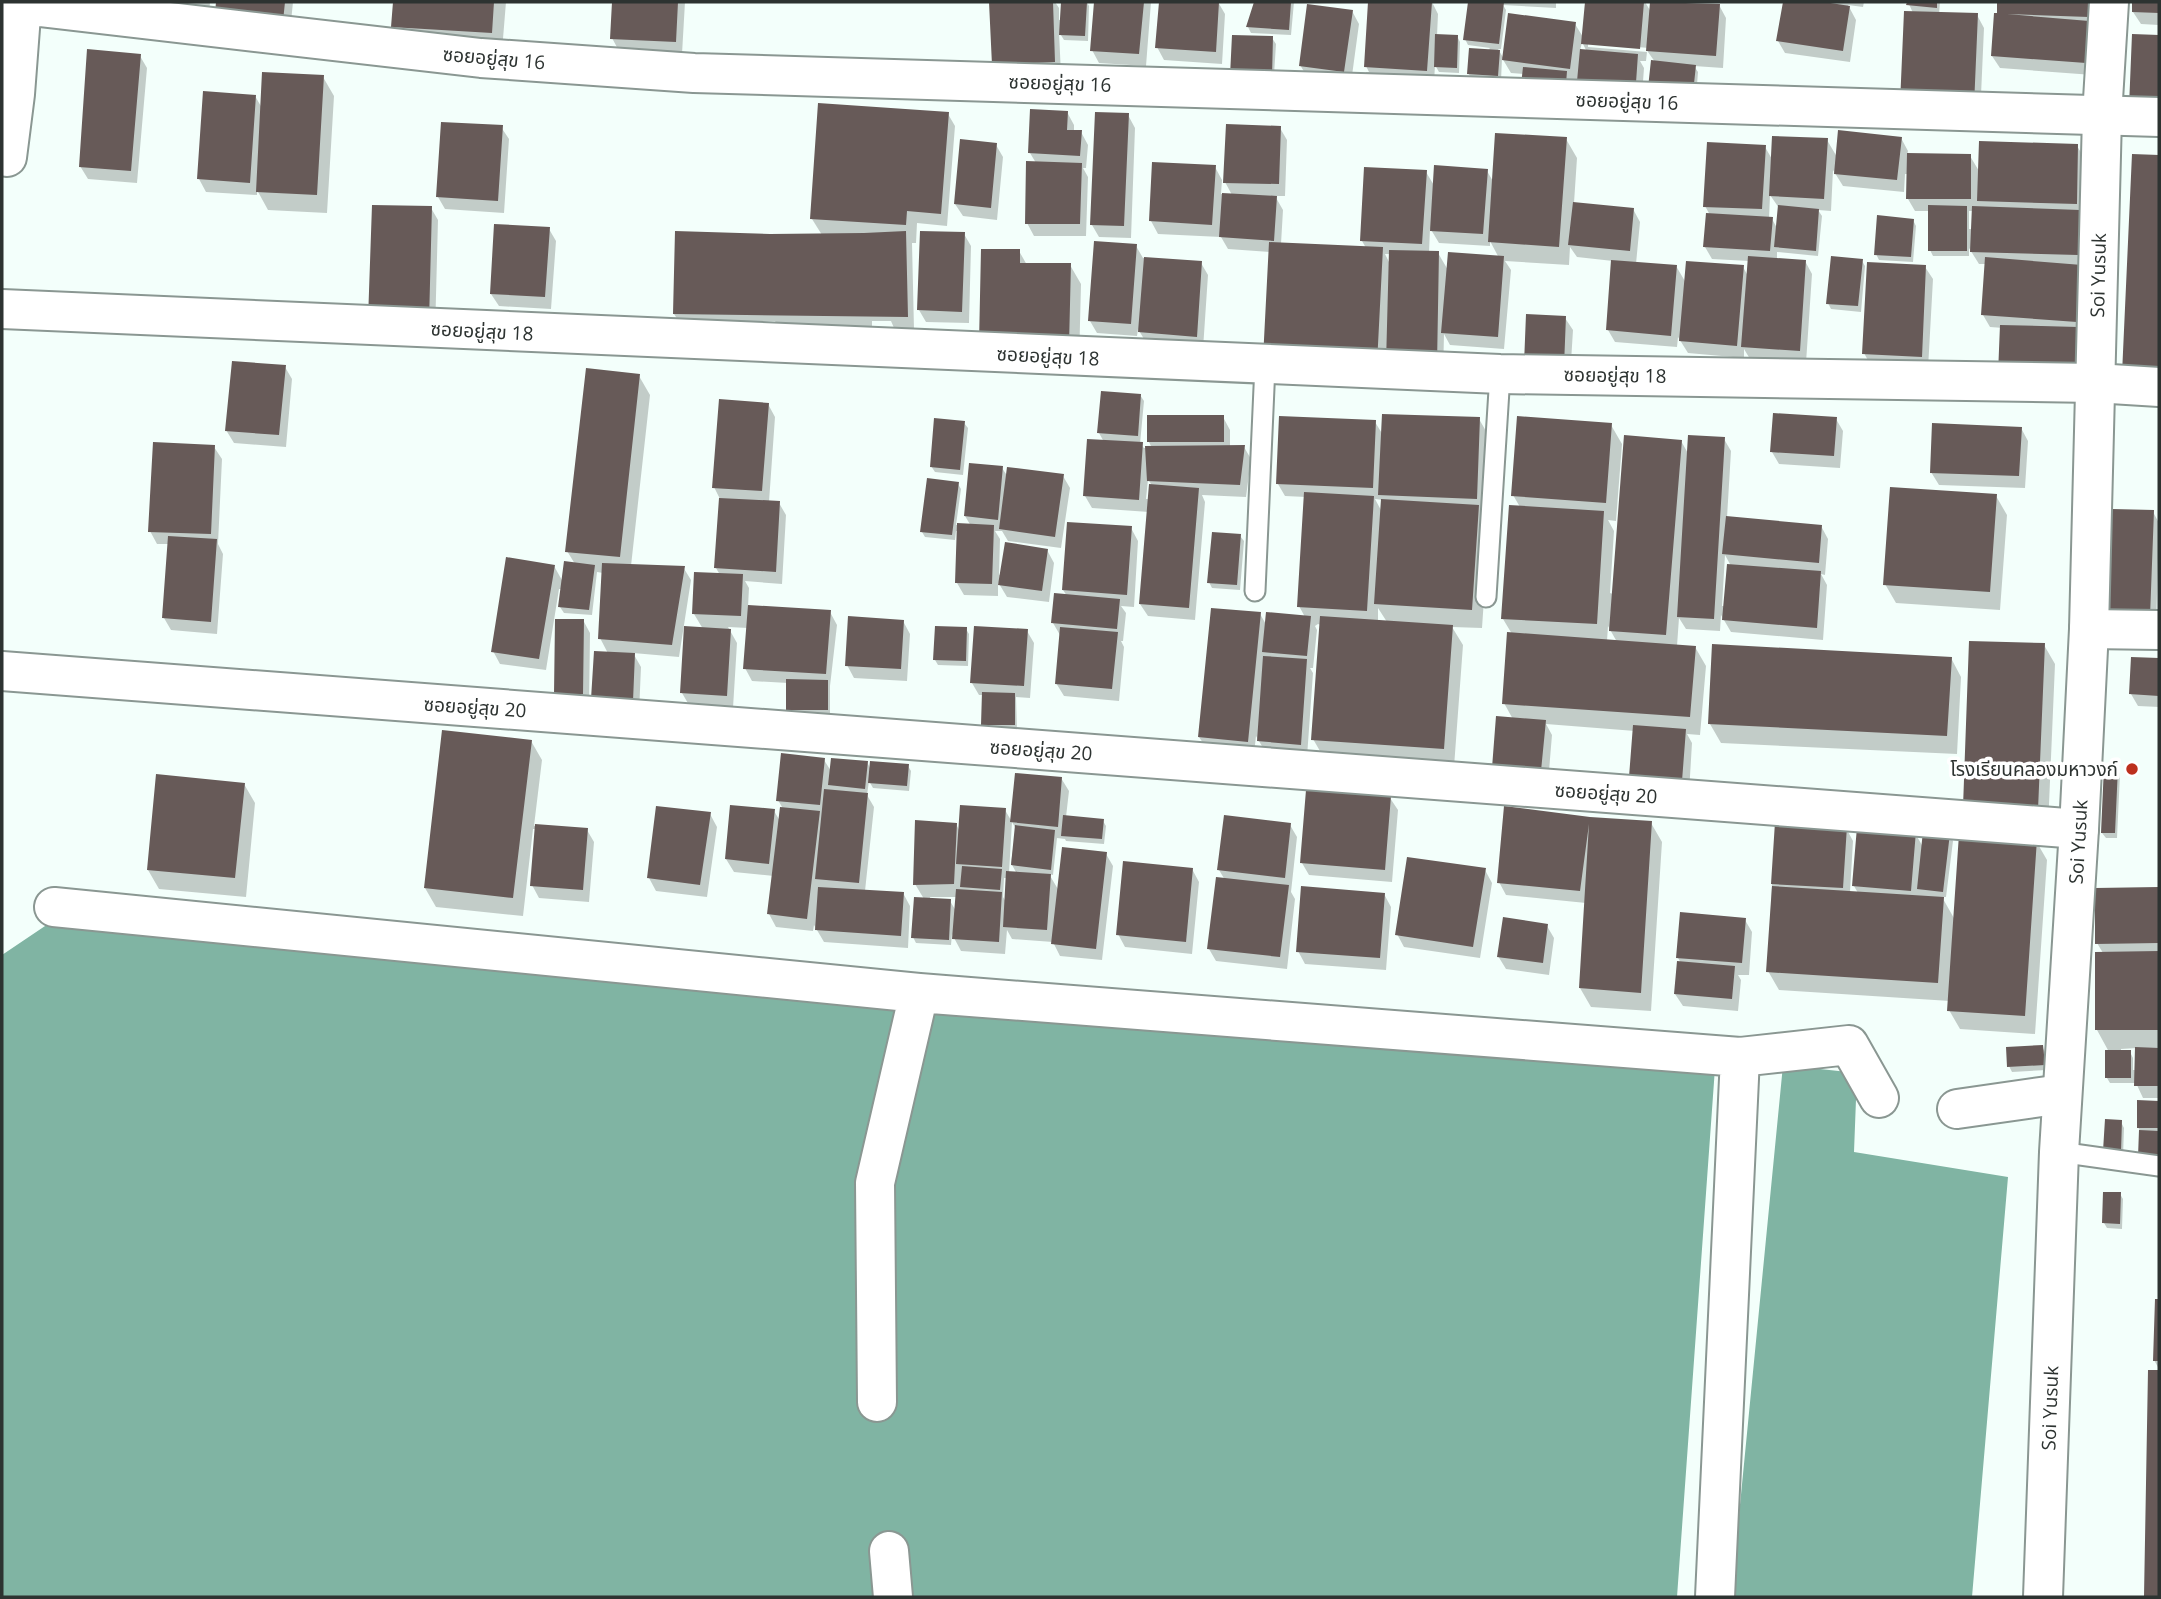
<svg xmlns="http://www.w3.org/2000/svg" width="2161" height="1599" font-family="'Open Sans','Noto Sans Thai',sans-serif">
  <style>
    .water { fill: #80b4a3 }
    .shadow { fill: #0003; fill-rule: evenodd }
    .building { fill: #675a58 }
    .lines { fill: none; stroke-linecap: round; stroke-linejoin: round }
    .service-casing { stroke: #8a9792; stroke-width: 23 }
    .minor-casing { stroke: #8a9792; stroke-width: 42 }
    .tertiary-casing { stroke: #8a9792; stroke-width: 42 }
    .service { stroke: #fff; stroke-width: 19 }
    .minor { stroke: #fff; stroke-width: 38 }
    .tertiary { stroke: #fff; stroke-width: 38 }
    .poi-dot { fill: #bc301d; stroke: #fff; stroke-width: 2.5 }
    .labels { text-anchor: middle; stroke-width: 7; stroke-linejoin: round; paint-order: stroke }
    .street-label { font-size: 19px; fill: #2d3331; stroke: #fff }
    .poi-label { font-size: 19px; fill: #2d3331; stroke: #fff; text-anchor: end }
  </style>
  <rect width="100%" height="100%" fill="#f3fffb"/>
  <!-- water -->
  <path class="water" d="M48 924 1716 1054 1677 1597H2V955Z
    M1783 1065 1857 1073 1854 1152 2008 1177 1972 1597H1731Z"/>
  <!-- shadow -->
  <path class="shadow" d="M149 2H210L209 17Z
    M218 2H293L289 42 216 24Z
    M395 2H506L502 51 404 45 393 26Z
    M614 2H685L682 54 619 51 612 38Z
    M991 2H1055L1059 8V20H1062L1063 2H1087L1089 6 1088 41 1064 40 1059 32 1061 74 994 65Z
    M1096 2H1151L1146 66 1099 63 1092 50Z
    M1161 2H1218L1225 14 1222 64 1164 60 1157 47Z
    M1256 2H1294L1291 35 1251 33 1248 27Z
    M1370 2H1432L1438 14 1437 36H1457L1460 42 1459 73 1439 72 1435 65 1434 83 1364 89 1366 72H1369L1366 66Z
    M1470 2H1556V8L1503 5 1506 10 1501 49H1498L1504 59 1575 24 1583 37 1586 2H1645L1651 12 1652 2 1719 5 1726 18 1723 68 1694 66 1698 72 1696 98 1655 62 1648 52 1649 48 1588 43V47L1647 52 1646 61H1640L1644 68 1641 109 1579 81 1569 80 1567 102 1524 74 1511 73 1502 58 1501 81 1472 79 1468 73 1490 48 1468 45 1465 39ZM1582 42 1587 52 1580 51Z
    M1784 2H1864L1863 7 1848 5 1856 20 1850 62 1785 53 1778 41Z
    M1908 2H1940L1939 14 1977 15 1984 28 1980 118 1913 13Z
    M1999 2H2101L2093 75 2000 68 1992 56Z
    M2134 2H2159V25L2141 24 2133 12Z
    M1352 11 1359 24 1351 83 1308 78 1300 65Z
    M1272 38 1276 44 1274 75H1232Z
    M140 56 147 68 137 183 88 179 80 166Z
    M323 77 334 96 327 213 268 210 257 190V195L206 192 199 179 255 96 262 108Z
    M1067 112 1074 125V132H1081L1088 145 1086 168H1083L1088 177 1086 236H1034L1027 223 1036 163 1030 153Z
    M948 114 955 126 947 226 917 223 916 243H912L914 329 894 328 891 321H872V328H779L775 321H755V328L682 326 674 314 822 235 812 219Z
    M1128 115 1135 128 1131 238 1099 237 1092 225Z
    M501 127 509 139 504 213 445 209 438 197Z
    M1280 128 1287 140 1285 196H1275L1283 210 1281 244 1366 248 1362 241 1426 172 1435 187 1487 171 1494 183 1566 139 1577 158 1574 203 1633 209 1640 222 1636 264 1676 266 1686 283 1743 267 1748 276 1749 261 1712 259 1705 247 1710 215 1705 206 1765 147 1772 159 1827 140 1837 157 1901 138 1908 151 1907 155 1970 156 1979 171 2077 146 2085 159 2083 334 1990 327 1983 315 1987 264H1979L1969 248V256H1933L1930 250V211H1915L1908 199V174H1905L1904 192 1843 186 1833 170 1831 211 1818 210 1822 216 1818 256 1777 252V259L1805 261 1812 274 1806 363 1750 359 1744 349V358L1688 353 1678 337 1677 347 1615 342 1608 330 1613 261 1577 257 1570 247 1569 265 1505 261 1511 270 1504 349 1450 345 1444 334 1443 377 1395 376 1270 252 1228 249 1221 237 1158 234 1151 221 1215 167 1222 180 1221 194 1232 195 1225 182ZM1770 195 1779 208 1777 228 1772 219H1769ZM1969 211H1973L1972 229H1969ZM1430 228 1439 243 1490 246V241L1499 258 1448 270 1438 253H1429ZM1385 254H1391L1390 264Z
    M996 145 1003 157 997 220 963 216 955 204Z
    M2133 156 2159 157V399Z
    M374 207 431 208 438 220 435 334Z
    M1913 220 1916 226 1913 262 1879 260 1876 254Z
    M549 229 556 241 551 309 499 306 491 294Z
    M964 234 971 246 969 323 926 322 919 310Z
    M1136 246 1143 258 1201 263 1208 275 1203 349 1147 344 1138 329 1137 336 1097 333 1090 321Z
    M1019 251 1027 265H1070L1081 284 1079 363 981 344Z
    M1862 261 1865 266 1861 312 1831 309 1828 303Z
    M1925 267 1933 279 1928 369 1871 366 1864 353Z
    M1528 316 1565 318 1573 330 1570 378Z
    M285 367 292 379 286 447 234 443 226 430Z
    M639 376 650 395 631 566 683 567 691 580 679 657 633 653 641 667 639 713 600 638 603 573 597 572 592 615 564 613 560 607 562 589H559L546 670 500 664 493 651 554 566 563 582 575 564 567 551Z
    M1140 395 1144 401 1140 444 1144 448H1152L1149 442 1223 417 1230 430V447H1244L1251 459 1246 497 1202 495 1205 502 1195 620 1148 616 1140 604 1149 512 1092 508 1085 496 1104 442 1099 433ZM1148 479 1151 484 1150 499H1146Z
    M768 404 775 417 769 502 779 503 786 515 782 584 745 581 749 588 748 607 830 612 837 625 830 686V715H791L788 709V683L752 681 745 668 748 628 728 627 737 643 733 708 689 705 682 693 703 629 694 614 720 575 716 568 720 499 714 487Z
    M1479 419 1490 438 1489 526 1482 628 1452 627 1463 645 1454 767 1324 758 1313 739 1321 625 1318 624 1315 626 1317 630 1313 668H1310L1313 673 1307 757 1266 753 1256 736 1254 754 1207 749 1199 737 1260 614 1267 626 1305 617 1299 606 1306 497 1285 496 1278 484 1375 422 1383 435ZM1375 499 1383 500 1382 512ZM1378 608 1387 622 1378 621Z
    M1836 419 1843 431 1840 468 1779 464 1772 452Z
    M964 423 968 428 963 475 935 472 931 466Z
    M1611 425 1622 444 1616 521 1608 520 1614 531 1610 593 1613 594 1681 441 1689 455 1724 439 1731 451 1727 518 1821 526 1828 539 1825 575 1821 574 1827 585 1823 640 1731 632 1721 615 1720 631 1686 629 1679 618 1677 646 1695 647 1706 666 1700 735 1687 734 1692 743 1689 793 1635 731 1546 724 1552 735 1548 783 1504 703 1512 634 1503 619 1520 507 1513 495ZM1725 555 1731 566 1725 606H1722ZM1608 626 1617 642 1607 641Z
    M2021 428 2028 441 2025 488 1939 485 1931 472Z
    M214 447 222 459 218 544 223 554 217 634 171 630 164 618 169 544H157L150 531Z
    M1002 468 1008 477 1063 476 1070 488 1061 548 1008 541 1002 531H995L1000 539 999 575 1047 550 1054 563 1049 602 1007 597 998 582V596L964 595 957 583 958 531H956L955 540 925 537 922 532 958 484 961 489 956 525 971 526 965 516Z
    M1996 496 2007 515 2000 610 1896 603 1885 584Z
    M2153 512 2159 523 2156 629 2110 615Z
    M1131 528 1138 541 1134 607 1121 606 1126 613 1123 641H1121L1124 647 1119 701 1064 696 1056 683 1060 635 1053 623 1067 596 1063 590Z
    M1240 536 1244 541 1240 590 1212 588 1209 582Z
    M583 620 590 633 589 706 556 693Z
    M903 621 910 634 907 681 854 678 847 665Z
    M966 629 969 634 968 666 938 665 935 660Z
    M1027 631 1034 643 1030 698 1016 697 1017 730H986L983 724 984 695H979L972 683Z
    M2044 645 2055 664 2048 828 1975 826Z
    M1951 658 1961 677 1957 754 1721 743 1710 724Z
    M2133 659 2159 660V707L2138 706 2131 694Z
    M531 741 542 760 534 826 587 830 594 842 589 902 539 898 532 885 536 829H533L523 916 436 907 425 888Z
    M824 760 831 771 867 762 871 770 908 766 911 771 909 791 873 788 869 781 867 795 874 807 865 891 903 893 910 906 908 948 824 942 814 925 813 931 776 927 769 914 774 876 734 872 726 859 774 811 780 821 782 807 778 800Z
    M2117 768 2120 774 2117 838H2106L2102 833Z
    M1061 778 1069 791 1066 817 1103 821 1106 826 1104 844 1066 841 1065 839 1057 838 1053 875 1049 874 1059 891 1106 854 1113 866 1102 960 1060 956 1053 942 1012 939 1007 930 1005 954 961 951 952 934 951 945 916 943 913 937 924 899 915 884 956 824 960 832 1005 810 1012 822ZM1012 822 1016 829 1011 863 1017 874 1009 873ZM1004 878H1008L1006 902 1003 897ZM930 897H957L956 911 950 901 930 900Z
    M244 784 255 803 246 897 159 889 148 870Z
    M1390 798 1398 810 1392 882 1309 875 1302 863Z
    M710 814 717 827 707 897 656 891 649 878Z
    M1590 819 1651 823 1662 842 1651 1011 1591 1007 1580 988 1586 903 1506 895 1499 882Z
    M1290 825 1297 837 1291 892 1295 899 1287 969 1216 961 1209 949 1225 880 1219 870Z
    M1846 828 1853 841 1850 892 1858 893 1854 886 1915 833 1923 847 1949 835 1953 841 1946 897H1942L1955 920 2036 841 2047 860 2035 1034 1960 1029 1949 1010 1950 1001 1779 990 1768 971 1772 883Z
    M1192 869 1199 882 1192 954 1125 947 1118 934Z
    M1485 870 1492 883 1480 958 1404 947 1397 934Z
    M2097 889H2159V1098H2143L2136 1083H2110L2107 1078 2109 1052 2097 1030 2103 953 2097 943ZM2137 1048 2136 1070H2133V1058L2130 1052H2121V1049Z
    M1384 894 1391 907 1386 970 1305 964 1298 951Z
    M1745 920 1752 932 1749 975H1738L1741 980 1738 1011 1683 1006 1675 994 1681 963 1678 958Z
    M1547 926 1554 938 1549 975 1506 969 1498 956Z
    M2042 1047 2045 1052 2047 1070 2012 1072 2009 1066Z
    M2139 1102H2159V1169L2138 1127Z
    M2106 1121 2121 1122 2124 1128 2123 1157Z
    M2120 1194 2123 1199 2122 1229 2107 1228 2104 1223Z
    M2156 1300 2159 1301V1369L2154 1360Z
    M2150 1372H2159V1597H2146Z"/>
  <!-- building -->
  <path class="building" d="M216 2H285L282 31 214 25Z
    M393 2H494L492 33 391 27Z
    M612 2H678L676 42 610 39Z
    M989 2H1053L1055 62 992 65Z
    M1061 2H1087L1085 36 1059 35Z
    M1094 2H1144L1139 54 1090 51Z
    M1159 2H1219L1216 52 1155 48Z
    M1254 2H1291L1289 30 1246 27Z
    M1368 2H1432L1427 71 1364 67Z
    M1468 2H1504L1499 44 1463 40Z
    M1585 2H1644L1640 49 1581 44Z
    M1650 2 1720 4 1716 56 1646 51Z
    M1783 2H1824L1850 6 1843 51 1776 41Z
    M1907 2H1937V8L1906 5Z
    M1997 2H2090L2089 17 2007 14 2089 21 2086 63 1991 56 1994 13H1997Z
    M2132 2H2159V13L2132 12Z
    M1307 4 1353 10 1344 72 1299 66Z
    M1904 11 1978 13 1974 106 1900 104Z
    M1508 13 1576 22 1570 69 1502 60Z
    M1435 34 1458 35 1457 68 1434 67Z
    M2132 34 2159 35V109L2129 107Z
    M1232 35 1273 36 1272 77 1230 76Z
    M1469 48 1500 50 1498 76 1467 74Z
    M87 49 141 54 131 171 79 167Z
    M1580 49 1638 54 1635 97 1576 92Z
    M1651 60 1696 65 1693 93 1648 88Z
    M1523 67 1567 71 1565 97 1520 94Z
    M262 72 324 75 317 195 256 192Z
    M203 91 256 95 250 183 197 179Z
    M818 103 949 112 941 214 907 211 906 225 810 219Z
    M1030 109 1068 111 1067 130H1082L1080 156 1028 153Z
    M1095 112 1129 113 1124 226 1090 225Z
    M441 122 503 125 498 201 436 197Z
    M1226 124 1281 126 1279 184 1223 183Z
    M1838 130 1902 137 1897 180 1834 174Z
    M1495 133 1567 137 1559 247 1488 242Z
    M1772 136 1828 138 1824 199 1769 196Z
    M960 139 997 143 991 208 954 204Z
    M1979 141 2078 144 2077 204 1977 201Z
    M1707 142 1766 145 1762 209 1703 207Z
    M1907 153 1971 154V199H1906Z
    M2132 154 2159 155V376L2122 374Z
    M1026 161 1082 163 1080 224H1025Z
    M1152 162 1216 165 1212 225 1149 221Z
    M1434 165 1488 169 1483 234 1430 231Z
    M1364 167 1427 170 1422 244 1360 241Z
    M1222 193 1277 196 1274 241 1219 237Z
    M1573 202 1634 208 1630 251 1568 245Z
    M372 205 432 206 429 322 368 320Z
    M1778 205 1819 209 1816 251 1774 247Z
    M1928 205 1967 206V251H1928Z
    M1972 206 2080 210 2078 255 1970 252Z
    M1706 213 1773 217 1770 251 1703 247Z
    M1877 215 1914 219 1911 257 1874 255Z
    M494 224 550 227 545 297 490 294Z
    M675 231 770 234 864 233 906 231 908 317 673 314Z
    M920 231 965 232 962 312 917 310Z
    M1094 241 1137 244 1131 324 1088 321Z
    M1269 242 1383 247 1377 364 1263 359Z
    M981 249H1020V263H1071L1069 345 979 344Z
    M1389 250 1439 251 1437 365 1386 364Z
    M1448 252 1504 256 1498 337 1441 333Z
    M1748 256 1806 260 1800 351 1741 347Z
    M1831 256 1863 259 1858 306 1826 304Z
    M1144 257 1202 261 1197 337 1138 332Z
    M1985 257 2082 265 2077 322 1981 315Z
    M1611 260 1677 265 1671 336 1606 330Z
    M1686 261 1744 265 1737 346 1679 341Z
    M1867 262 1926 265 1922 357 1862 354Z
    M1526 314 1566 316 1564 366 1524 364Z
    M2000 325 2078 327 2077 376 1998 374Z
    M232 361 286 365 279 435 225 431Z
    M586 368 640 374 620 557 565 552Z
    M1101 391 1141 394 1138 436 1097 433Z
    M719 399 769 403 762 491 712 488Z
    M1773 413 1837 417 1834 456 1770 452Z
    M1382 414 1480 417 1477 499 1378 495Z
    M1147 415H1224V442H1147Z
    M1279 416 1376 420 1373 488 1276 484Z
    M1517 416 1612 423 1606 503 1511 496Z
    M934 418 965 421 960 470 930 467Z
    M1932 423 2022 427 2019 476 1930 473Z
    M1624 435 1682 440 1666 635 1609 631Z
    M1688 435 1725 437 1714 619 1677 617Z
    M1087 439 1143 442 1139 500 1083 496Z
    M153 442 215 445 211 534 148 532Z
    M1245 445 1240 485 1147 481 1145 446Z
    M969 463 1003 466 998 520 964 516Z
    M1007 467 1064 474 1055 537 999 529Z
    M927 478 959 482 952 535 920 532Z
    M1149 484 1199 488 1189 608 1139 604Z
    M1890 487 1997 494 1990 592 1883 585Z
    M1304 492 1374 496 1367 611 1297 607Z
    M719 498 780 501 776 572 714 568Z
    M1381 499 1479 505 1472 610 1374 604Z
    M1509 505 1604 511 1597 624 1501 619Z
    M2112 509 2154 510 2150 617 2108 616Z
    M1726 516 1822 525 1819 563 1722 554Z
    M1067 522 1132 526 1127 595 1062 590Z
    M957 523 994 525 992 584 955 583Z
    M1212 532 1241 534 1237 585 1207 583Z
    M168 536 217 539 211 622 162 618Z
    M1005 542 1048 549 1042 591 998 585Z
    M506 557 555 565 539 659 491 652Z
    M564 561 595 565 589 610 558 607Z
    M602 563 685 566 672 645 598 639Z
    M1727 564 1821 571 1817 628 1722 620Z
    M694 572 743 574 741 616 692 614Z
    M1054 593 1120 599 1117 629 1051 623Z
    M748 605 831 610 826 674 743 669Z
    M1211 608 1261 612 1248 742 1198 737Z
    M1266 612 1311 616 1307 656 1262 652Z
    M848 616 904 620 901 669 845 666Z
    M1320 616 1453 625 1444 749 1311 740Z
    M555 619H584L583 694H554Z
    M684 626 731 629 727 696 680 693Z
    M935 626 967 627 966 661 933 660Z
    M974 626 1028 629 1024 686 970 683Z
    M1060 627 1118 632 1112 689 1055 684Z
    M1507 632 1696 646 1690 717 1502 704Z
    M1969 641 2045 643 2038 810 1963 807Z
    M1712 644 1952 657 1947 736 1708 724Z
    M594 651 635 653 633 701 591 699Z
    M1263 656 1307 659 1301 745 1257 741Z
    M2131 657 2159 658V696L2129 694Z
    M786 679 828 680V710H786Z
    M982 692 1015 693V725H981Z
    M1496 716 1546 720 1541 771 1492 768Z
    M1633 725 1686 729 1682 781 1629 777Z
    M442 730 532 740 513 898 424 888Z
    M781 753 825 758 820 805 776 801Z
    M831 758 868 761 865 789 828 785Z
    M870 761 909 764 907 786 868 783Z
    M2104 766 2118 767 2115 833H2101Z
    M1015 773 1062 777 1058 827 1010 822Z
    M156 774 245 783 235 878 147 870Z
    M824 789 868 793 859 883 815 879Z
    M1306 790 1391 796 1385 870 1300 863Z
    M730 805 775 809 769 864 725 859Z
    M960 805 1006 808 1002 867 956 864Z
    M656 806 711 812 700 885 647 878Z
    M1504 806 1590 817 1652 821 1641 993 1579 988 1589 824 1580 891 1497 883Z
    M780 807 820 811 807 919 767 914Z
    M1063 815 1104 819 1102 839 1061 836Z
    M1224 815 1291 823 1285 878 1217 870Z
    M915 820 957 823 954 884 913 885Z
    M1775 822 1847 826 1843 888 1771 884Z
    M535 824 588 828 583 890 530 886Z
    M1015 825 1055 830 1051 870 1011 865Z
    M1857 827 1916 831 1911 891 1852 886Z
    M1923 831 1950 833 1943 892 1917 889Z
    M1959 834 2037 839 2025 1016 1947 1011Z
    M1062 847 1107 852 1096 949 1051 944Z
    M1407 857 1486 868 1473 947 1395 935Z
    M1123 861 1193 868 1186 942 1116 935Z
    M962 866 1002 869 1000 890 960 887Z
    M1006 871 1051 874 1047 930 1003 927Z
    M1216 877 1289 885 1280 957 1207 949Z
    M1301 886 1385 893 1380 958 1296 952Z
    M1772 886 1944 897 1938 983 1766 972Z
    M818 887 904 892 901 936 815 930Z
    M2159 887V943L2095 944V888Z
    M956 889 1002 892 999 942 952 939Z
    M914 897 951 899 949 940 911 938Z
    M1680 912 1746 918 1742 963 1676 958Z
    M1503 917 1548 924 1543 963 1497 957Z
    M2159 951V1030H2095V952Z
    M1677 961 1735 966 1732 999 1674 994Z
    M2043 1045 2045 1065 2007 1067 2006 1047Z
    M2135 1047 2159 1048V1086H2134Z
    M2105 1050H2131V1078H2105Z
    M2137 1100 2159 1101V1128H2137Z
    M2105 1119 2122 1120 2121 1152 2103 1151Z
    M2139 1130 2159 1131V1157H2138Z
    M2103 1192H2121L2120 1224 2102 1223Z
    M2155 1299H2159V1361H2153Z
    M2148 1370H2159V1597H2144Z"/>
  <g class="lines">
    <!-- service casing -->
    <g class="service-casing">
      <path id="service" d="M1255 591 1265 365
        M1486 597 1500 374
        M2059 1152 2159 1166"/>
    </g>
    <!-- minor casing -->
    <g class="minor-casing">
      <path id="minor" d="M22 5 481 58 694 73 2159 117
        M7 157 15 94 22 2
        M2 309 1500 374 2095 383 2159 387
        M2089 629 2159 630
        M2 671 2079 829
        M54 907 919 993 1740 1057 1715 1597
        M1740 1057 1849 1045 1879 1098
        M1957 1109 2062 1094
        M877 1402 875 1183 919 993
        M889 1551 893 1597"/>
    </g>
    <!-- tertiary casing -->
    <g class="tertiary-casing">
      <g id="tertiary">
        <path id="s1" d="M2043 1597 2059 1152 2079 829 2089 629 2102 116 2109 2"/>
      </g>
    </g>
    <!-- service -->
    <use href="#service" class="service"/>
    <!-- minor -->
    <use href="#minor" class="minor"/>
    <!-- tertiary -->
    <use href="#tertiary" class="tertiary"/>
  </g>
  <!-- markers -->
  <circle class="poi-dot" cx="2132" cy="769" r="7"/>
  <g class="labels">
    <!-- street labels -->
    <g class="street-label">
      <text transform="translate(494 58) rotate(5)" y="7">ซอยอยู่สุข 16</text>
      <text transform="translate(1060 83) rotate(2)" y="7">ซอยอยู่สุข 16</text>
      <text transform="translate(1627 101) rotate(2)" y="7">ซอยอยู่สุข 16</text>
      <text dy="7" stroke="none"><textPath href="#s1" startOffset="1323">Soi Yusuk</textPath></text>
      <text transform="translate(482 331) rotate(3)" y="7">ซอยอยู่สุข 18</text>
      <text transform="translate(1048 356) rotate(3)" y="7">ซอยอยู่สุข 18</text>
      <text transform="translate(1615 375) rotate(1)" y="7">ซอยอยู่สุข 18</text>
      <text transform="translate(475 707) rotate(4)" y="7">ซอยอยู่สุข 20</text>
      <text transform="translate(1041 750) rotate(4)" y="7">ซอยอยู่สุข 20</text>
      <text transform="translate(1606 793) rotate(4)" y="7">ซอยอยู่สุข 20</text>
      <text dy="7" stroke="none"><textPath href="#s1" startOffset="756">Soi Yusuk</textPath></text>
      <text dy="7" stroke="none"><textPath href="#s1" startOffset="189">Soi Yusuk</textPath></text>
    </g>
    <!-- poi labels -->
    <g class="poi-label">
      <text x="2118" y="776">โรงเรียนคลองมหาวงก์</text>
    </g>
  </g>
  <!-- border -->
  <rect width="2161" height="1599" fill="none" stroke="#2d3331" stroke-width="7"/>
</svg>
